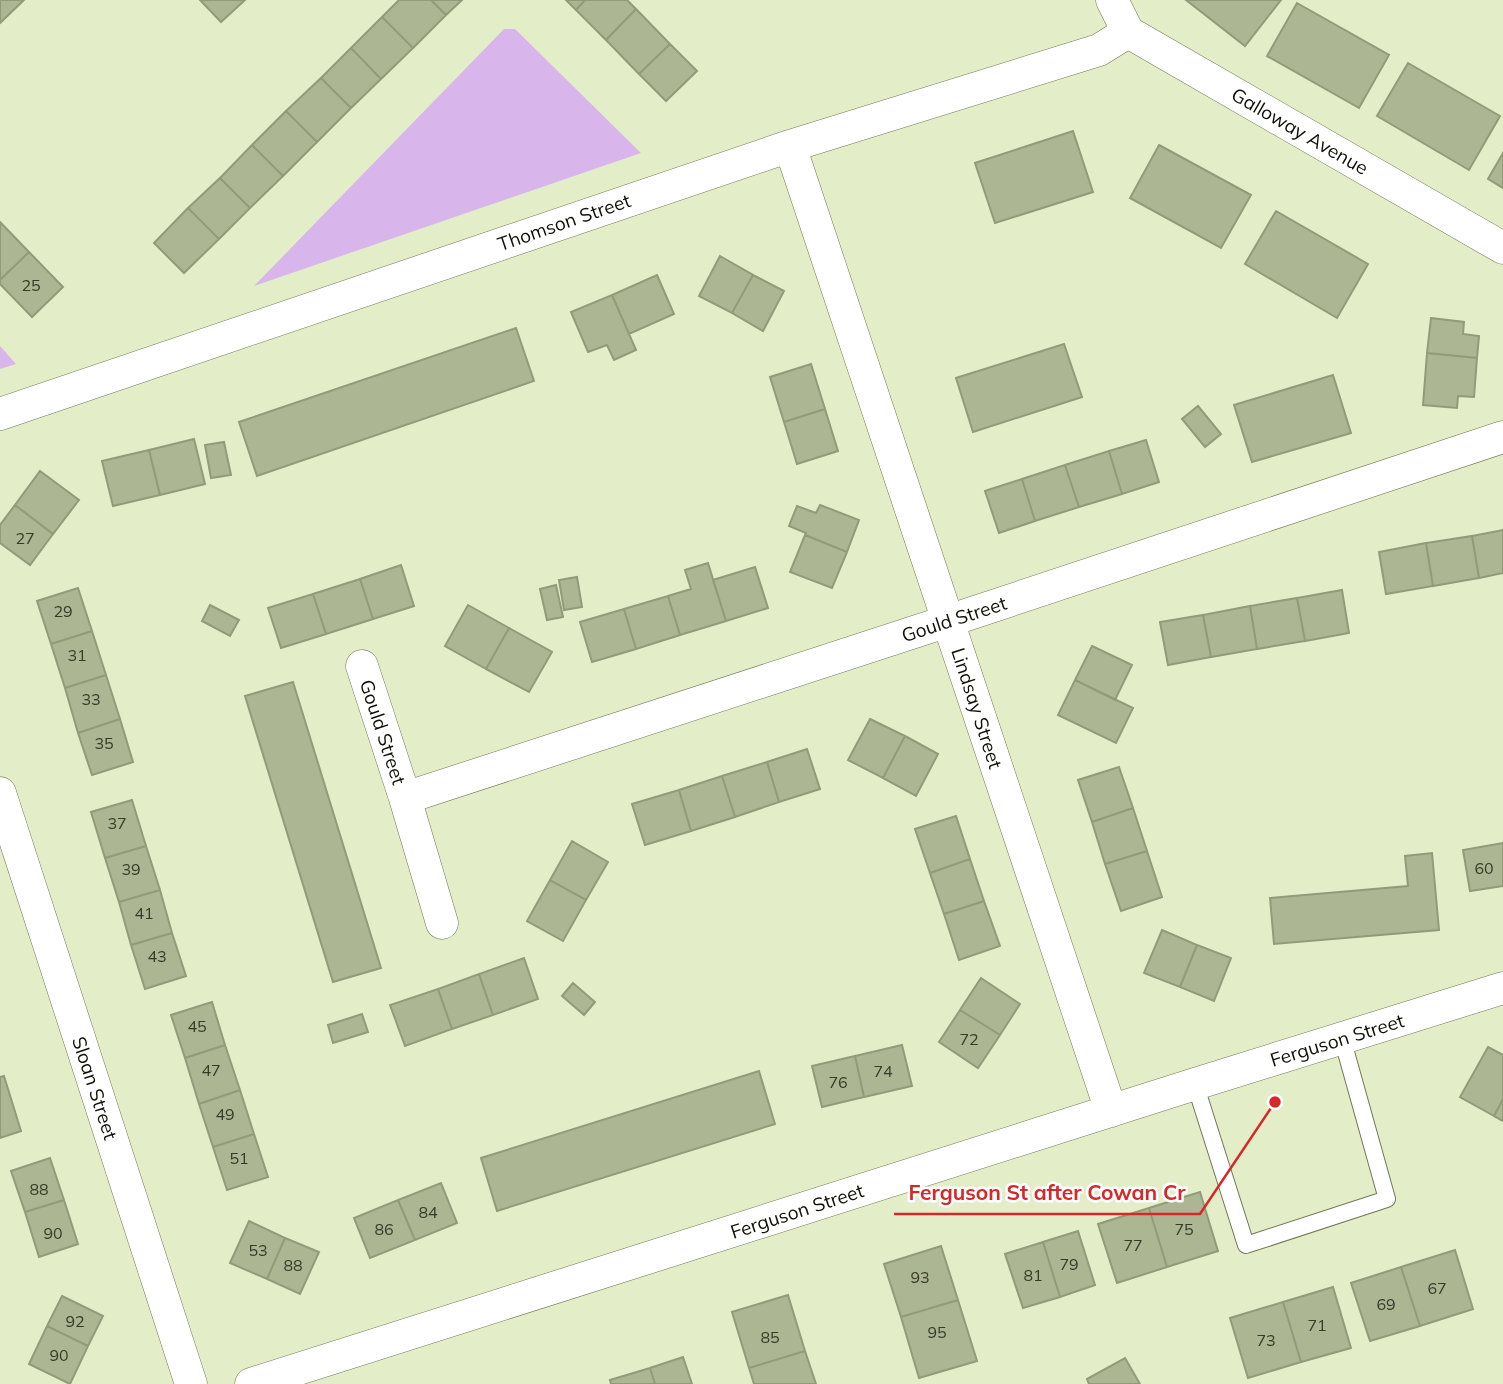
<svg xmlns="http://www.w3.org/2000/svg" width="1503" height="1384" font-family="Mulish,sans-serif">
  <style>
    .green { fill: #d8b6eb }
    .building { fill: #acb693; stroke: #929b79; stroke-width: 2 }
    .lines { fill: none; stroke-linecap: round; stroke-linejoin: round }
    .service-casing { stroke: #6f7857; stroke-width: 18 }
    .minor-casing { stroke: #6f7857; stroke-width: 33 }
    .service { stroke: #fff; stroke-width: 16 }
    .minor { stroke: #fff; stroke-width: 32 }
    .labels { text-anchor: middle; stroke-width: 5; stroke-linejoin: round; paint-order: stroke }
    .number-label { font-size: 16px; fill: #363a28 }
    .street-label { font-size: 19px; fill: #0e1105; stroke: #fff }
    .leader { fill: none; stroke: #d62828; stroke-width: 2.5 }
    .callout-dot { fill: #d62828; stroke: #fff; stroke-width: 2.5 }
    .callout-label { font-size: 21px; text-anchor: middle; font-weight: bold; fill: #d62828; stroke: #fff; stroke-width: 5; stroke-linejoin: round; paint-order: stroke }
  </style>
  <rect width="100%" height="100%" fill="#e3eec9"/>
  <!-- green -->
  <path class="green" d="M504 29H515L641 153 254 286Z
    M0 346 16 364 0 369Z"/>
  <!-- building -->
  <path class="building" d="M0 0H24L0 23Z
    M200 0H245L221 22Z
    M399 0H431L446 15 413 48 382 17Z
    M431 0H462L446 15Z
    M566 0H585L576 10Z
    M585 0H627L636 9 606 40 576 10Z
    M1186 0H1281L1245 46Z
    M1297 3 1389 55 1359 108 1267 56Z
    M636 9 670 44 639 74 606 40Z
    M382 17 413 48 381 79 351 48Z
    M670 44 697 71 666 101 639 74Z
    M351 48 381 79 351 108 321 78Z
    M1408 63 1500 116 1469 170 1377 116Z
    M321 78 351 108 317 142 286 111Z
    M286 111 317 142 283 176 252 145Z
    M1073 131 1093 192 995 223 975 163Z
    M252 145 283 176 250 208 220 178Z
    M1159 145 1251 195 1221 248 1130 198Z
    M1503 153V188L1488 179Z
    M220 178 250 208 219 239 188 208Z
    M188 208 219 239 184 273 154 243Z
    M1276 211 1368 264 1337 318 1245 264Z
    M0 222 29 252 0 280Z
    M29 252 63 287 32 317 0 284V280Z
    M720 256 753 275 732 313 699 296Z
    M657 275 674 314 629 334 612 295Z
    M753 275 784 291 763 331 732 313Z
    M612 295 636 350 614 360 607 345 588 352 571 312Z
    M1431 318 1464 322 1463 334 1479 336 1477 358 1427 353Z
    M516 328 534 381 257 476 239 422Z
    M1064 344 1082 397 973 432 956 378Z
    M1427 353 1477 358 1474 397 1458 396 1457 408 1423 405Z
    M811 364 825 409 784 422 770 377Z
    M1333 375 1351 433 1252 462 1234 405Z
    M1198 406 1221 434 1205 447 1182 419Z
    M825 409 838 451 797 464 784 422Z
    M194 439 205 484 160 495 149 450Z
    M1146 440 1159 482 1122 494 1109 451Z
    M224 442 231 475 211 478 205 445Z
    M149 450 160 495 113 506 102 461Z
    M1109 451 1122 494 1079 507 1065 465Z
    M1065 465 1079 507 1035 521 1022 479Z
    M40 471 79 500 53 534 15 505Z
    M1022 479 1035 521 999 533 985 491Z
    M15 505 53 534 30 565 0 543V525Z
    M820 505 859 520 847 552 805 535 806 533 789 526 797 506 816 513Z
    M1503 530V573L1479 578 1472 536Z
    M805 535 847 552 832 588 790 572Z
    M1472 536 1479 578 1433 586 1426 543Z
    M1426 543 1433 586 1386 594 1379 552Z
    M708 563 726 621 680 635 668 596 691 589 685 570Z
    M401 565 414 606 373 619 360 579Z
    M755 567 768 608 726 621 713 580Z
    M577 577 582 607 564 610 559 580Z
    M360 579 373 619 326 634 313 594Z
    M556 585 563 617 547 620 540 589Z
    M78 588 92 631 51 644 37 601Z
    M1342 590 1349 633 1305 641 1297 598Z
    M313 594 326 634 281 648 268 608Z
    M668 596 680 635 636 649 624 609Z
    M1297 598 1305 641 1257 649 1250 606Z
    M210 605 239 620 230 636 202 621Z
    M468 605 509 628 486 669 445 646Z
    M1250 606 1257 649 1211 657 1203 615Z
    M624 609 636 649 592 662 580 622Z
    M1203 615 1211 657 1168 665 1160 622Z
    M509 628 552 652 529 692 486 669Z
    M92 631 106 675 65 688 51 644Z
    M1092 646 1132 665 1115 700 1075 680Z
    M106 675 120 719 78 733 65 688Z
    M1075 680 1133 708 1116 743 1058 715Z
    M293 682 381 968 333 982 245 696Z
    M120 719 133 762 92 775 78 733Z
    M870 719 905 736 883 778 848 760Z
    M905 736 938 754 916 796 883 778Z
    M807 749 820 789 779 802 767 762Z
    M767 762 779 802 735 817 722 776Z
    M1119 767 1133 808 1092 822 1078 780Z
    M722 776 735 817 691 831 679 790Z
    M679 790 691 831 645 845 632 804Z
    M132 800 146 846 105 858 91 812Z
    M1133 808 1147 851 1105 864 1092 822Z
    M956 816 970 859 930 873 915 829Z
    M572 841 608 862 586 900 550 880Z
    M1503 843V886L1470 891 1463 850Z
    M146 846 160 890 119 902 105 858Z
    M1147 851 1162 897 1121 911 1105 864Z
    M1432 853 1439 930 1274 944 1270 898 1408 886 1405 856Z
    M970 859 984 901 944 914 930 873Z
    M550 880 586 900 563 941 527 921Z
    M160 890 172 933 131 945 119 902Z
    M984 901 1000 946 959 960 944 914Z
    M1162 930 1197 945 1180 987 1144 973Z
    M172 933 186 976 145 989 131 945Z
    M1197 945 1231 958 1214 1001 1180 987Z
    M524 958 538 999 493 1015 479 974Z
    M479 974 493 1015 452 1029 438 989Z
    M981 978 1020 1004 1000 1035 960 1010Z
    M573 983 595 1002 584 1015 562 996Z
    M438 989 452 1029 405 1046 390 1005Z
    M212 1002 225 1045 185 1058 171 1015Z
    M960 1010 1000 1035 978 1068 939 1042Z
    M362 1014 368 1032 333 1043 328 1025Z
    M225 1045 240 1090 199 1104 185 1058Z
    M902 1045 912 1086 864 1097 855 1056Z
    M1488 1047 1503 1055V1099L1494 1116 1460 1097Z
    M855 1056 864 1097 822 1107 812 1066Z
    M759 1071 775 1124 497 1211 481 1158Z
    M4 1076 21 1131 0 1138V1077Z
    M240 1090 254 1134 213 1147 199 1104Z
    M1503 1099V1121L1494 1116Z
    M254 1134 268 1177 227 1190 213 1147Z
    M50 1158 64 1200 25 1212 11 1171Z
    M441 1183 457 1223 415 1240 398 1200Z
    M1200 1192 1218 1251 1167 1267 1149 1208Z
    M64 1200 78 1244 39 1257 25 1212Z
    M398 1200 415 1240 370 1258 354 1218Z
    M1149 1208 1167 1267 1117 1283 1098 1224Z
    M249 1221 285 1238 267 1279 230 1263Z
    M1078 1231 1095 1285 1060 1297 1043 1242Z
    M285 1238 319 1252 300 1294 267 1279Z
    M1043 1242 1060 1297 1023 1308 1005 1254Z
    M941 1246 958 1300 901 1317 884 1264Z
    M1455 1250 1473 1309 1420 1326 1401 1267Z
    M1401 1267 1420 1326 1370 1341 1351 1283Z
    M1333 1287 1351 1348 1301 1362 1283 1302Z
    M788 1295 805 1351 749 1368 732 1312Z
    M62 1296 103 1316 88 1346 47 1326Z
    M958 1300 977 1361 919 1378 901 1317Z
    M1283 1302 1301 1362 1248 1378 1230 1318Z
    M47 1326 88 1346 70 1384 29 1364Z
    M805 1351 816 1384H754L749 1368Z
    M683 1357 692 1384H655L650 1368Z
    M1125 1358 1140 1384H1089L1087 1379Z
    M650 1368 655 1384H611L610 1380Z"/>
  <g class="lines">
    <!-- service casing -->
    <g class="service-casing">
      <path id="service" d="M1195 1084 1246 1245 1387 1199 1342 1038"/>
    </g>
    <!-- minor casing -->
    <g class="minor-casing">
      <path id="minor" d="M1112 0 1128 32 1503 248
        M790 146 1111 1111
        M0 414 790 146 1099 50 1128 32
        M362 666 405 798 442 923
        M0 793 191 1384
        M405 798 948 621 1503 437
        M251 1384 1195 1084 1503 988"/>
    </g>
    <!-- service -->
    <use href="#service" class="service"/>
    <!-- minor -->
    <use href="#minor" class="minor"/>
  </g>
  <g class="labels">
    <!-- number labels -->
    <g class="number-label">
      <text x="31" y="291">25</text>
      <text x="25" y="544">27</text>
      <text x="63" y="617">29</text>
      <text x="77" y="661">31</text>
      <text x="91" y="705">33</text>
      <text x="104" y="749">35</text>
      <text x="117" y="829">37</text>
      <text x="1484" y="874">60</text>
      <text x="131" y="875">39</text>
      <text x="144" y="919">41</text>
      <text x="157" y="962">43</text>
      <text x="197" y="1032">45</text>
      <text x="969" y="1045">72</text>
      <text x="211" y="1076">47</text>
      <text x="883" y="1077">74</text>
      <text x="838" y="1088">76</text>
      <text x="225" y="1120">49</text>
      <text x="239" y="1164">51</text>
      <text x="39" y="1195">88</text>
      <text x="428" y="1218">84</text>
      <text x="384" y="1235">86</text>
      <text x="1184" y="1235">75</text>
      <text x="53" y="1239">90</text>
      <text x="1133" y="1251">77</text>
      <text x="258" y="1256">53</text>
      <text x="1069" y="1270">79</text>
      <text x="293" y="1271">88</text>
      <text x="1033" y="1281">81</text>
      <text x="920" y="1283">93</text>
      <text x="1437" y="1294">67</text>
      <text x="1386" y="1310">69</text>
      <text x="75" y="1327">92</text>
      <text x="1317" y="1331">71</text>
      <text x="937" y="1338">95</text>
      <text x="770" y="1343">85</text>
      <text x="1266" y="1346">73</text>
      <text x="59" y="1361">90</text>
    </g>
    <!-- street labels -->
    <g class="street-label">
      <text transform="translate(1300 131) rotate(30)" y="7">Galloway Avenue</text>
      <text transform="translate(564 222) rotate(-19)" y="7">Thomson Street</text>
      <text transform="translate(954 619) rotate(-18)" y="7">Gould Street</text>
      <text transform="translate(977 708) rotate(72)" y="7">Lindsay Street</text>
      <text transform="translate(383 732) rotate(72)" y="7">Gould Street</text>
      <text transform="translate(1337 1040) rotate(-17)" y="7">Ferguson Street</text>
      <text transform="translate(95 1088) rotate(72)" y="7">Sloan Street</text>
      <text transform="translate(797 1211) rotate(-18)" y="7">Ferguson Street</text>
    </g>
  </g>
  <!-- callouts -->
  <path class="leader" d="M1275 1102L1200 1214H894"/>
  <circle class="callout-dot" cx="1275" cy="1102" r="7"/>
  <g class="callout-label">
    <text x="1047" y="1200">Ferguson St after Cowan Cr</text>
  </g>
</svg>
